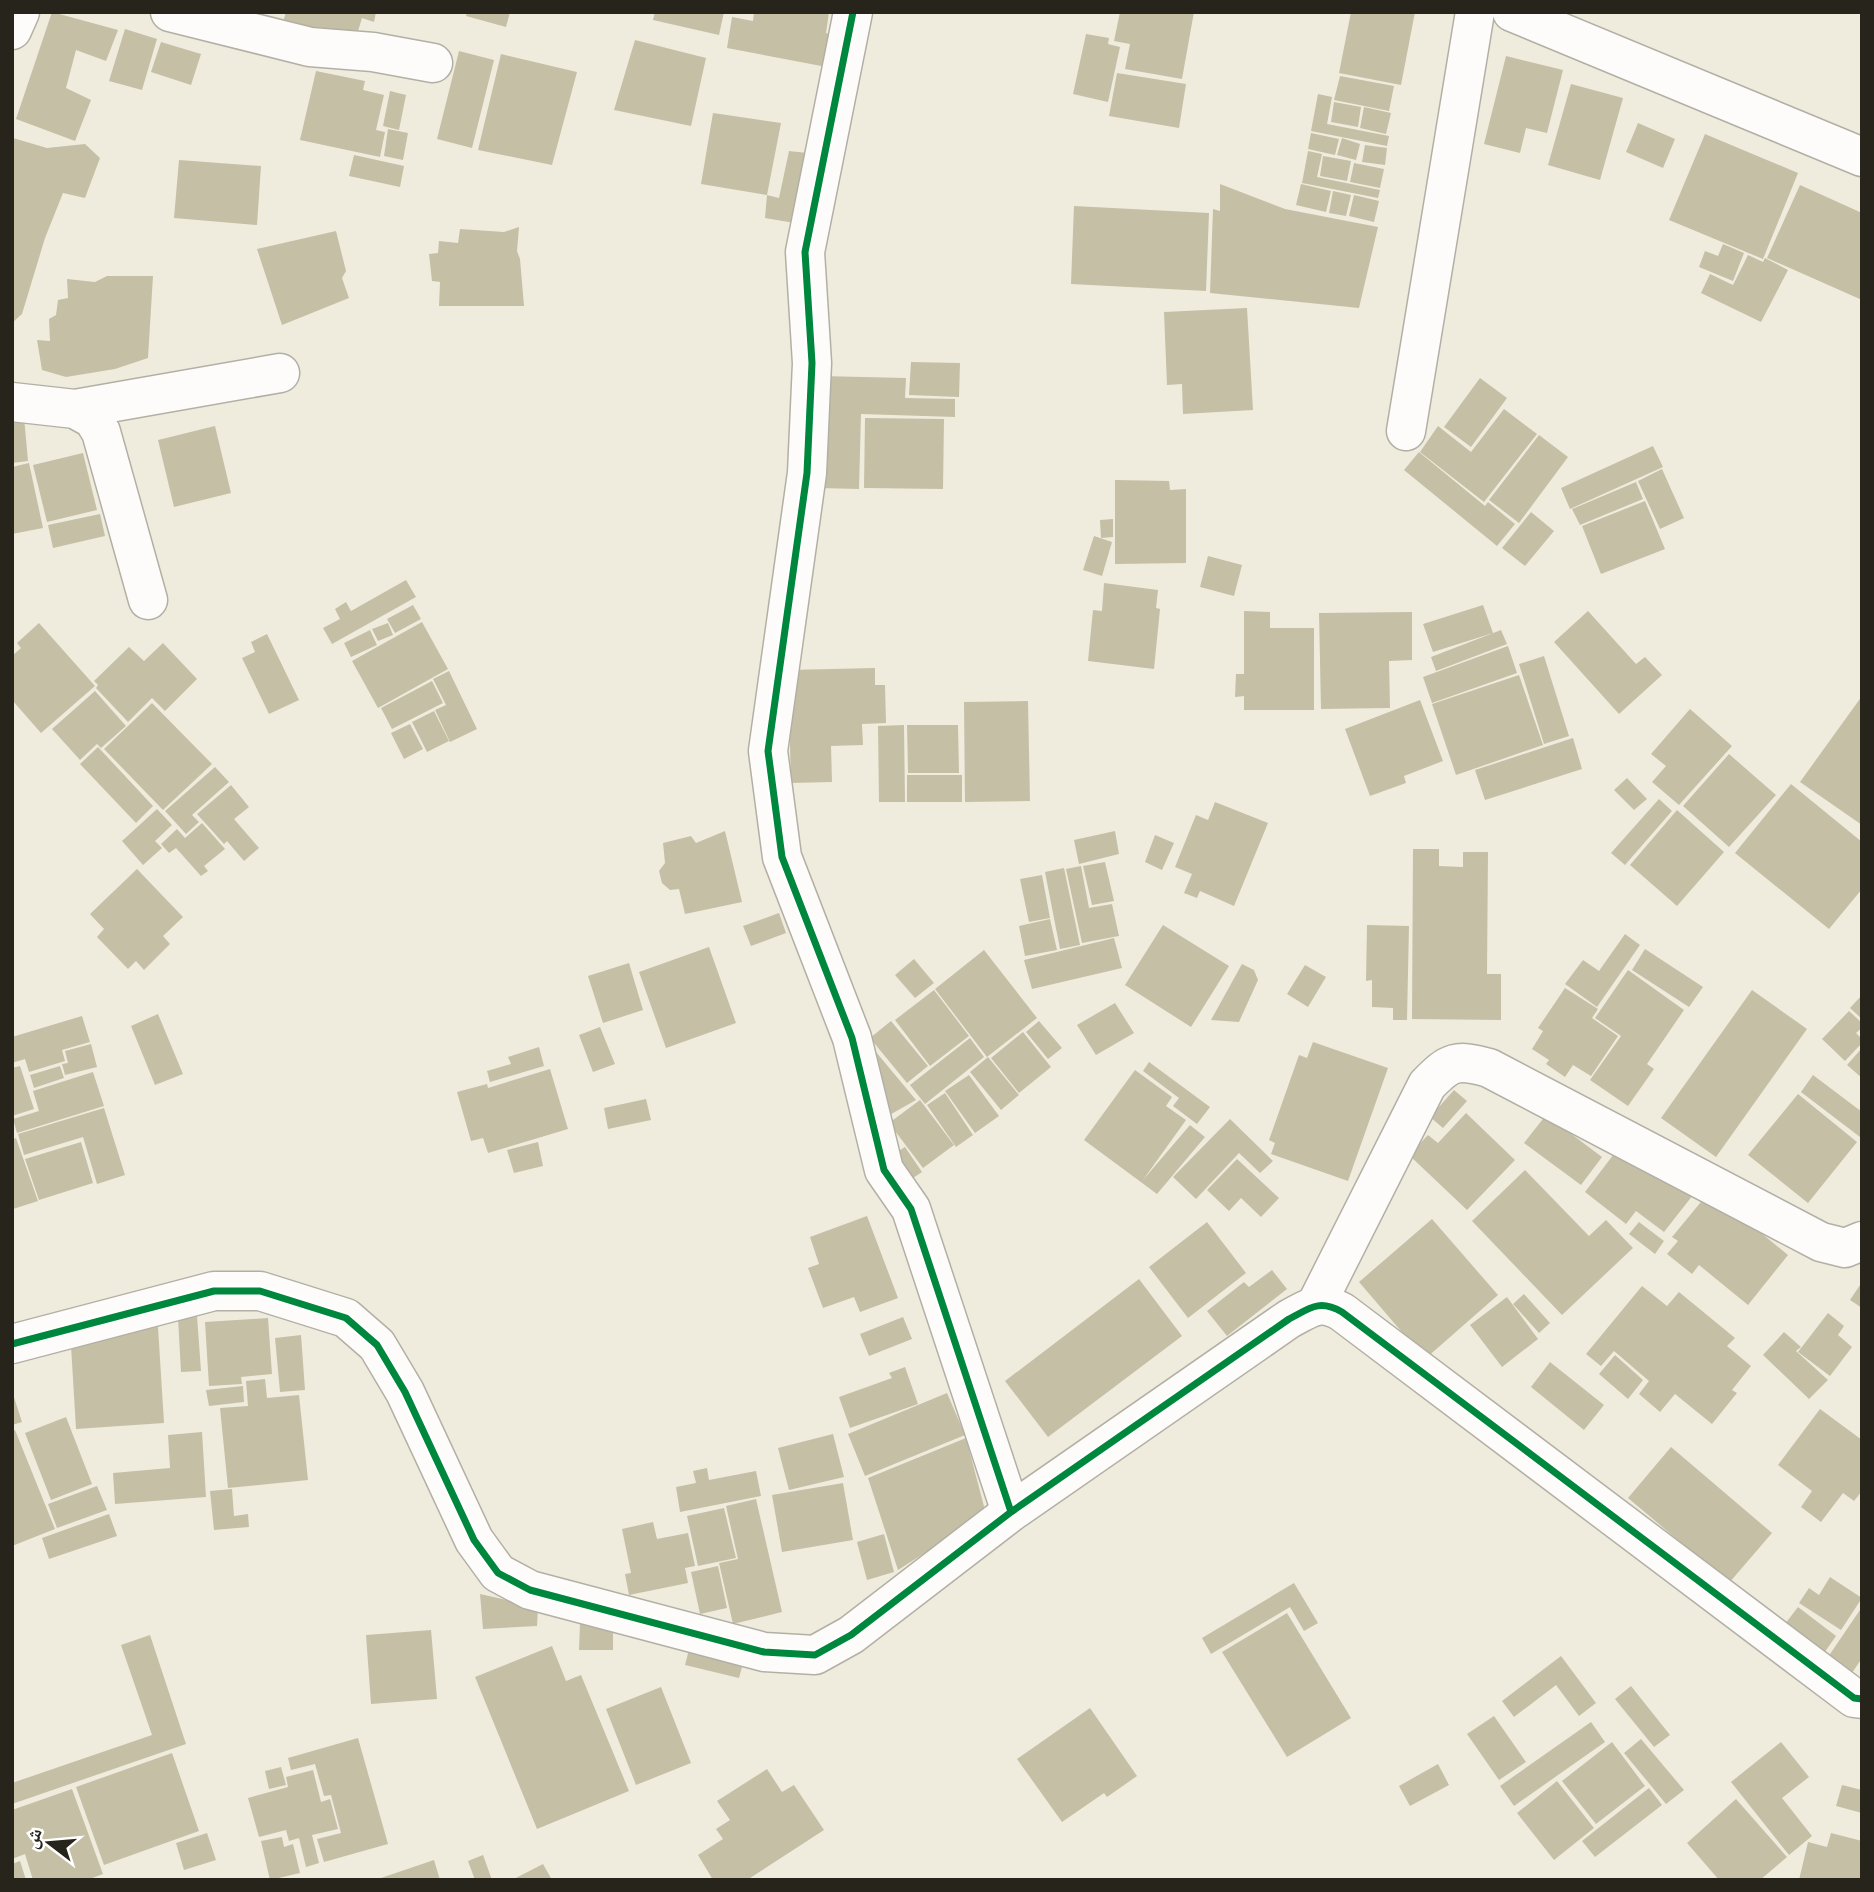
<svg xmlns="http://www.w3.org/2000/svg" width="1874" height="1892" font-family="'Roboto Condensed','Noto Naskh Arabic',sans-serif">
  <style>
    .building { fill: #c5bfa5 }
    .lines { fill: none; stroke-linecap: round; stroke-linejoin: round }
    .minor-casing { stroke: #b2b0a5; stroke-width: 41 }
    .minor { stroke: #fdfcfa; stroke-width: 38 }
    .cycleway-casing { stroke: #fff; stroke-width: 11 }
    .cycleway { stroke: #00873e; stroke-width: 7 }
  </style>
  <rect width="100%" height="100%" fill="#efecde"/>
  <!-- building -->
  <path class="building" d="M52 12 118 30 106 61 76 50 66 88 91 100 75 141 16 119Z
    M286 12H376L374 22 362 18 354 44 283 22Z
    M467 12H510L506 27 466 16Z
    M655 12H724L719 35 653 20Z
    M754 12H829L826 33 839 38 832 68 727 48 732 17 753 21Z
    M1120 12H1194L1182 79 1125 69 1130 44 1114 41Z
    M1351 12H1415L1401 85 1339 73Z
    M125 29 157 39 142 90 109 81Z
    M1086 34 1109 38 1108 44 1120 47 1108 102 1073 94Z
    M635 40 706 58 691 126 614 110Z
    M161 42 201 54 191 85 151 72Z
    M459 51 494 60 472 148 437 139Z
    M501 54 577 72 552 165 478 150Z
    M1506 56 1563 70 1547 133 1526 128 1520 153 1484 144Z
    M316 71 365 81 363 90 384 95 376 130 385 132 380 157 300 140Z
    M1117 73 1186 84 1179 128 1109 116Z
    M1340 76 1394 86 1389 111 1334 100Z
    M1571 84 1623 98 1600 180 1548 165Z
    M390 91 406 95 399 130 383 126Z
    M1318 94 1332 97 1327 124 1389 136 1387 146 1311 131Z
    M1334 102 1361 107 1358 127 1331 122Z
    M1364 107 1391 113 1386 134 1360 128Z
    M713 113 781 123 767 195 701 184Z
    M1638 123 1675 139 1663 168 1626 152Z
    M388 129 408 133 403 160 384 156Z
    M1311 133 1339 139 1335 155 1308 149Z
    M1705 134 1798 173 1763 259 1669 220Z
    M13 138 47 148 85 144 100 158 85 198 63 193 45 238 22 314 12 323Z
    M1342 138 1360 144 1356 160 1337 155Z
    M1365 145 1387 148 1385 165 1362 162Z
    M789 151 817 154 806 225 765 218 767 195 779 198Z
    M1308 151 1322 154 1317 177 1380 190 1378 198 1302 183Z
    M354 155 404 166 400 187 349 176Z
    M1323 156 1351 161 1347 181 1320 176Z
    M179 160 261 166 257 225 174 218Z
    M1354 163 1384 169 1380 188 1350 182Z
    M1220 184 1285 209 1378 227 1359 308 1210 293 1213 209 1220 211Z
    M1301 184 1331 191 1326 212 1296 205Z
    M1800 185 1862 213V300L1767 258Z
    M1333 191 1351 195 1346 216 1329 213Z
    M1354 195 1379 201 1374 222 1349 216Z
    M1074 206 1209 213 1206 291 1071 284Z
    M519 227 517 251 520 259 524 306H439L440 282 432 281 429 254 438 253 439 241 458 243 460 229 504 232Z
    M336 231 346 271 342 278 349 298 282 325 257 249Z
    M1723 244 1744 253 1733 281 1699 267 1705 251 1718 256Z
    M1748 255 1763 262 1765 258 1788 270 1761 322 1701 293 1710 274 1733 285Z
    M107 276H153L148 358 115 369 66 377 42 370 37 340 50 341 49 319 56 315 58 300 68 298 67 279 95 282Z
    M1247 308 1253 410 1183 414 1182 384 1167 385 1164 312Z
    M911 362 960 363 959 397 909 395Z
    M821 376 906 378 905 398 955 399V417L861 414 859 489 819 488Z
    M1480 378 1507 398 1471 447 1444 427Z
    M1504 409 1537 434 1484 502 1420 452 1438 426 1471 452Z
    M24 417 28 461 12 463V418Z
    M865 418 944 419 943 489 864 488Z
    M215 426 231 493 174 507 158 440Z
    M1539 435 1568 457 1519 523 1489 500Z
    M1653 446 1663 467 1570 509 1561 488Z
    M1419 452 1485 506 1488 502 1515 524 1497 546 1404 470Z
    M83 453 97 510 47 522 33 465Z
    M29 463 43 528 12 534V467Z
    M1662 469 1684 518 1660 529 1638 481Z
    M1115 480 1169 481 1170 490 1186 489V563L1115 564Z
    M1636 482 1643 499 1580 525 1572 509Z
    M1645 501 1665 549 1601 574 1582 526Z
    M1531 512 1554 531 1525 566 1502 548Z
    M100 514 105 536 53 548 48 525Z
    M1113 519V537L1101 538 1100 520Z
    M1094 536 1112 542 1102 576 1083 570Z
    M1208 556 1242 565 1234 596 1200 587Z
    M406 580 416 597 332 644 323 628 340 619 335 609 346 602 351 611Z
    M1104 583 1158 590 1156 608 1160 609 1154 669 1088 661 1093 610 1102 611Z
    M413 605 421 619 395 633 387 619Z
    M1483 605 1493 633 1433 652 1423 624Z
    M1244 611 1270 612V628H1314V710H1244V696L1235 697 1236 674H1244Z
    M1588 611 1636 664 1645 657 1662 675 1619 714 1554 642Z
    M1412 612V660L1389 661 1390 708 1321 709 1319 613Z
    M422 622 448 669 378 708 352 661Z
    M39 623 95 686 41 733 12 700V656L21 648 17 643Z
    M388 623 393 635 378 641 372 629Z
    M370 630 377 645 351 657 344 643Z
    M1501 630 1507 644 1436 671 1431 657Z
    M267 634 299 700 269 714 242 658 255 652 251 642Z
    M163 643 197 679 165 711 152 698 128 722 96 688 98 685 94 681 129 647 144 661Z
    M1508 646 1517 673 1432 703 1423 677Z
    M1544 656 1569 736 1544 744 1519 664Z
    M875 668V685H885L886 723 862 724 863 745 831 746 832 782 791 783 788 670Z
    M449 671 477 729 450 742 435 710 446 705 433 679Z
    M1519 675 1543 745 1456 775 1432 704Z
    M432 681 443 703 392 729 381 708Z
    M95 691 126 726 101 748 97 744 80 760 52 729Z
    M1862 696V825L1800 782Z
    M1420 700 1443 761 1404 776 1406 783 1370 796 1345 729Z
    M1028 701 1030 801 965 802 964 702Z
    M152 703 212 764 163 810 104 749Z
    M1690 709 1732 746 1679 805 1652 782 1666 766 1651 754Z
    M434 711 449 741 427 752 412 722Z
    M410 724 423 749 404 759 391 733Z
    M904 725 905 802H879L878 726Z
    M907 725H958L959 773H908Z
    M1573 738 1582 769 1485 800 1475 770Z
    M98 747 153 806 136 823 80 764Z
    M1729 754 1776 795 1729 847 1683 806Z
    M215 767 229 782 192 815 199 822 186 834 165 811Z
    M907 775H962V802H907Z
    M1627 778 1647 799 1634 810 1614 790Z
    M1791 784 1862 842V889L1829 929 1735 853Z
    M231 785 249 807 234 819 259 848 244 861 227 841 224 844 197 814Z
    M1659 799 1672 811 1625 865 1611 853Z
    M1215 802 1268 823 1234 906 1200 891 1197 898 1184 893 1192 874 1175 867 1196 815 1208 820Z
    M157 809 172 825 155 841 162 848 143 865 122 841Z
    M1677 810 1724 852 1677 906 1630 865Z
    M202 823 225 849 204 866 208 871 201 876 176 848 169 853 161 844 177 829 185 838Z
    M725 831 742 902 685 914 679 889 670 890 662 883 659 871 665 863 663 843 691 836 696 843Z
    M1115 831 1119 854 1079 864 1074 840Z
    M1155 835 1174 843 1162 870 1145 862Z
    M1413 849H1439V866L1463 867V852H1488L1487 974H1501V1020L1412 1019Z
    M1105 862 1114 901 1092 905 1083 866Z
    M1081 866 1089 908 1112 904 1119 936 1082 943 1066 869Z
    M1064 868 1080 945 1060 949 1045 872Z
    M137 869 183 917 163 936 170 944 144 970 136 961 128 969 97 937 104 929 90 914Z
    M1042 875 1050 918 1029 922 1020 879Z
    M779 913 786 933 751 946 743 926Z
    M1050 919 1057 950 1025 956 1019 926Z
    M1163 925 1229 966 1191 1027 1125 985Z
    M1367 925 1409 926 1407 1020H1393V1008L1372 1007V980L1366 981Z
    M1625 934 1640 945 1597 1007 1565 984 1583 960 1599 971Z
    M1114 938 1122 968 1032 989 1024 960Z
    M709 947 736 1023 666 1048 639 972Z
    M1645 949 1703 987 1689 1007 1632 970Z
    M984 950 1037 1018 987 1057 935 989Z
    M914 959 934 983 915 998 895 975Z
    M629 963 643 1010 603 1023 588 976Z
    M1242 964 1254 970 1258 980 1239 1022 1211 1020Z
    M1305 965 1326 977 1308 1007 1287 994Z
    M1628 970 1684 1010 1647 1064 1654 1069 1628 1106 1590 1080 1621 1036 1595 1018Z
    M1565 988 1598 1009 1592 1018 1618 1036 1591 1076 1573 1065 1565 1077 1546 1064 1549 1060 1532 1049 1543 1031 1538 1028Z
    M934 990 969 1036 930 1066 895 1020Z
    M1752 990 1807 1029 1716 1157 1661 1118Z
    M1862 995V1019L1850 1008Z
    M1115 1003 1134 1033 1096 1055 1077 1025Z
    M1849 1011 1862 1023V1028L1856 1033 1862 1039V1043L1845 1061 1822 1039Z
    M158 1014 183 1074 155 1085 131 1026Z
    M82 1016 90 1042 62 1050 65 1061 29 1072 25 1059 12 1063V1037Z
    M891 1021 928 1066 907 1083 870 1038Z
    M1039 1021 1062 1048 1048 1059 1026 1032Z
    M600 1027 615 1064 593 1072 579 1035Z
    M1023 1032 1051 1067 1019 1093 991 1058Z
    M970 1038 984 1057 925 1104 910 1085Z
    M866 1040 916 1100 886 1117Z
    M1313 1042 1388 1068 1348 1181 1271 1154 1275 1143 1269 1140 1299 1055 1307 1058Z
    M91 1044 97 1067 65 1075 62 1064 68 1063 65 1051Z
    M539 1047 544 1066 490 1082 487 1071 511 1064 508 1057Z
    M1862 1048V1078L1847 1065Z
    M988 1057 1019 1095 1001 1110 970 1072Z
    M1149 1062 1210 1107 1197 1124 1173 1106 1179 1098 1143 1071Z
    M20 1066 34 1109 12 1116V1068Z
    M60 1066 64 1078 34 1088 30 1075Z
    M550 1069 568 1129 488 1153 483 1138 471 1141 457 1092 487 1084 488 1088Z
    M1135 1070 1172 1097 1166 1106 1186 1120 1143 1180 1190 1125 1205 1137 1157 1194 1084 1140Z
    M93 1072 104 1106 17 1133 13 1119 39 1111 33 1091Z
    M969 1075 999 1116 975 1133 945 1091Z
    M1813 1075 1862 1112 1860 1137 1801 1092Z
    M1454 1090 1467 1101 1443 1128 1430 1117Z
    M945 1093 973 1135 956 1147 927 1105Z
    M1798 1094 1857 1142 1808 1203 1748 1155Z
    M646 1099 651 1120 608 1129 604 1108Z
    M920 1100 954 1145 923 1168 889 1123Z
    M104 1108 125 1175 97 1184 83 1137 24 1155 18 1134Z
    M1466 1113 1515 1160 1467 1210 1409 1155 1428 1135 1438 1143Z
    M1546 1115 1602 1157 1581 1185 1524 1143Z
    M1230 1119 1273 1161 1260 1173 1239 1153 1196 1199 1173 1177Z
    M16 1138 38 1201 13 1209 12 1140Z
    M81 1142 93 1183 39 1200 25 1159Z
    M538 1142 543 1166 514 1173 507 1150Z
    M1623 1142 1693 1195 1664 1232 1636 1211 1626 1224 1585 1192Z
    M905 1147 922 1172 910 1180 892 1155Z
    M1237 1159 1279 1198 1261 1217 1241 1198 1229 1211 1207 1190Z
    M1525 1170 1589 1236 1606 1220 1633 1248 1562 1315 1472 1221Z
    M1710 1191 1788 1255 1748 1305 1699 1265 1692 1274 1667 1254 1678 1241 1672 1237Z
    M867 1216 898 1298 860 1312 854 1297 823 1308 808 1268 819 1264 810 1237Z
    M1432 1219 1498 1295 1425 1359 1359 1282Z
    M1207 1222 1246 1273 1188 1318 1149 1267Z
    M1639 1222 1664 1241 1655 1254 1629 1234Z
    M1272 1270 1287 1289 1227 1336 1207 1311 1244 1282 1249 1287Z
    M1139 1279 1182 1336 1048 1437 1005 1381Z
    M1862 1282V1308L1850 1300Z
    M1642 1286 1667 1306 1679 1292 1735 1338 1727 1346 1751 1366 1732 1390 1737 1393 1712 1424 1675 1394 1660 1412 1639 1394 1649 1381 1614 1351 1601 1366 1586 1354Z
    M1524 1294 1550 1323 1539 1333 1513 1304Z
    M1507 1297 1538 1339 1502 1367 1470 1325Z
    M1828 1313 1844 1326 1838 1335 1852 1347 1830 1376 1798 1352Z
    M197 1316 201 1371 181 1372 178 1318Z
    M903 1317 912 1339 869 1356 860 1334Z
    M268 1318 272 1374 241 1377 242 1384 209 1386 205 1322Z
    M158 1327 164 1423 76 1429 71 1346 92 1344 91 1331Z
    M1784 1332 1801 1347 1796 1351 1828 1380 1809 1399 1763 1355Z
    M301 1335 305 1390 280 1392 275 1338Z
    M1615 1355 1643 1380 1628 1399 1599 1374Z
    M1550 1362 1604 1405 1584 1430 1531 1387Z
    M905 1367 918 1404 850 1428 839 1397 892 1378 889 1373Z
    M265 1379 267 1398 299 1395 308 1480 228 1488 220 1408 248 1406 246 1381Z
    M243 1386 244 1402 209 1406 206 1390Z
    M12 1391 22 1422 12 1425Z
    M947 1393 965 1435 865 1476 848 1434Z
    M1820 1409 1862 1440V1491L1854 1501 1843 1493 1821 1522 1801 1507 1812 1491 1778 1465Z
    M66 1417 92 1484 51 1500 25 1433Z
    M15 1430 55 1529 12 1546V1431Z
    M202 1432 206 1497 115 1504 113 1473 170 1468 168 1435Z
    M833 1434 844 1477 789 1490 778 1448Z
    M966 1438 986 1514 898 1570 868 1478Z
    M1671 1447 1772 1533 1729 1583 1628 1498Z
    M707 1468 709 1480 756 1471 761 1496 680 1512 676 1487 696 1483 693 1471Z
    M843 1483 853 1540 782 1552 772 1495Z
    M97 1486 107 1510 57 1528 48 1504Z
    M232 1489 234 1516 248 1514 249 1527 214 1530 210 1491Z
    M756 1499 782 1612 733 1624 719 1563 738 1559 726 1506Z
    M724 1508 736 1558 698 1566 687 1516Z
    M109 1514 117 1536 49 1559 42 1538Z
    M653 1522 657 1539 688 1533 695 1566 685 1568 688 1583 629 1595 625 1574 631 1573 622 1529Z
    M884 1534 894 1572 867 1580 857 1542Z
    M718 1566 727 1608 700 1614 691 1572Z
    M1830 1577 1862 1598 1841 1630 1799 1603 1809 1588 1819 1595Z
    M1294 1583 1318 1623 1304 1631 1290 1607 1211 1654 1202 1638Z
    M480 1594 538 1607 537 1626 483 1629Z
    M1798 1607 1836 1636 1822 1656 1778 1633Z
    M1862 1607V1658L1852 1673 1828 1657Z
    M1287 1613 1351 1718 1287 1757 1222 1652Z
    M580 1624H613V1650H579Z
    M431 1630 437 1699 371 1704 366 1635Z
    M150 1635 186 1744 12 1804V1783L152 1735 121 1645Z
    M691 1642 745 1656 739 1678 685 1665Z
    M552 1646 566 1681 581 1675 629 1791 537 1829 475 1677Z
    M1561 1656 1596 1703 1579 1716 1556 1685 1514 1717 1502 1701Z
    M1631 1686 1670 1735 1654 1747 1615 1699Z
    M661 1687 691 1763 636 1785 606 1709Z
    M1090 1708 1137 1776 1107 1797 1104 1793 1062 1822 1017 1759Z
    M1494 1716 1526 1762 1499 1780 1467 1734Z
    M1591 1722 1605 1742 1514 1806 1500 1786Z
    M358 1738 388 1844 324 1862 317 1839 341 1833 331 1795 324 1796 315 1764 291 1770 288 1758Z
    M1641 1739 1684 1790 1666 1804 1624 1753Z
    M1612 1742 1645 1786 1596 1824 1562 1781Z
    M1781 1742 1809 1777 1782 1798 1812 1836 1789 1855 1731 1782Z
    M172 1753 199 1831 104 1865 76 1787Z
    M1438 1764 1449 1785 1410 1806 1399 1786Z
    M281 1767 286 1785 269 1789 265 1771Z
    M767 1769 782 1792 794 1785 824 1830 747 1880H713L698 1855 723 1839 716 1829 730 1820 717 1801Z
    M313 1770 321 1802 330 1799 338 1829 312 1835 319 1863 306 1867 299 1838 289 1841 286 1830 259 1837 248 1798 288 1787 286 1777Z
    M1557 1781 1594 1828 1554 1860 1517 1813Z
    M1842 1785 1862 1790V1813L1836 1806Z
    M1649 1788 1662 1805 1595 1857 1582 1841Z
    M72 1789 103 1874 87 1880H33L25 1854 12 1859V1810Z
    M1736 1799 1787 1857 1760 1880H1719L1687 1843Z
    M207 1833 216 1860 184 1870 176 1843Z
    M1831 1833 1862 1841V1880H1799L1808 1842 1827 1847Z
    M282 1837 284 1847 293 1844 300 1873 270 1880 261 1841Z
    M483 1855 492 1880H475L468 1861Z
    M434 1860 440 1880H378V1879Z
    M20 1861 26 1880H12V1864Z
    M543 1864 552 1880H512Z"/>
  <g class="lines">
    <!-- minor casing -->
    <g class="minor-casing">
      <path id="minor" d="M170 12 310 47 373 52 433 63
        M853 12 805 252 812 363 807 473 768 751 782 857 852 1038 884 1170 911 1209 1011 1512
        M1512 12 1862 157
        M12 30 20 12
        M12 402 75 409 93 419 101 432 148 600
        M75 409 280 373
        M1406 431 1475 12
        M1316 1305 1427 1085C1450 1061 1456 1059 1489 1068L1821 1242 1845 1248 1862 1241
        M12 1344 214 1291H260L346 1318 377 1345 405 1392 474 1540 498 1573 530 1590 764 1652 815 1655 851 1635 1011 1512 1289 1319C1310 1308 1319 1299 1342 1312L1854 1698 1862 1699"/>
    </g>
    <!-- minor -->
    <use href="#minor" class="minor"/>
    <!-- cycleway casing -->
    <g class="cycleway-casing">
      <path id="cycleway" d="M853 12 805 252 812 363 807 473 768 751 782 857 852 1038 884 1170 911 1209 1011 1512
        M12 1344 214 1291H260L346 1318 377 1345 405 1392 474 1540 498 1573 530 1590 764 1652 815 1655 851 1635 1011 1512 1289 1319C1310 1308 1319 1299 1342 1312L1854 1698 1862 1699"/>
    </g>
    <!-- cycleway -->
    <use href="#cycleway" class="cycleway"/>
  </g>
  <!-- border -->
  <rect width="1874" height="1892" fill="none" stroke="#27241b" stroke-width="28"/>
  <!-- north arrow -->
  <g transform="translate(49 1843) rotate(286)" stroke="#ffffff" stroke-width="5" paint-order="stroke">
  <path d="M0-5L12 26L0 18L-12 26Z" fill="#27241b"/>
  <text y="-10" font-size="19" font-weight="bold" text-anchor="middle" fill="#27241b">ش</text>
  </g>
</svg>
